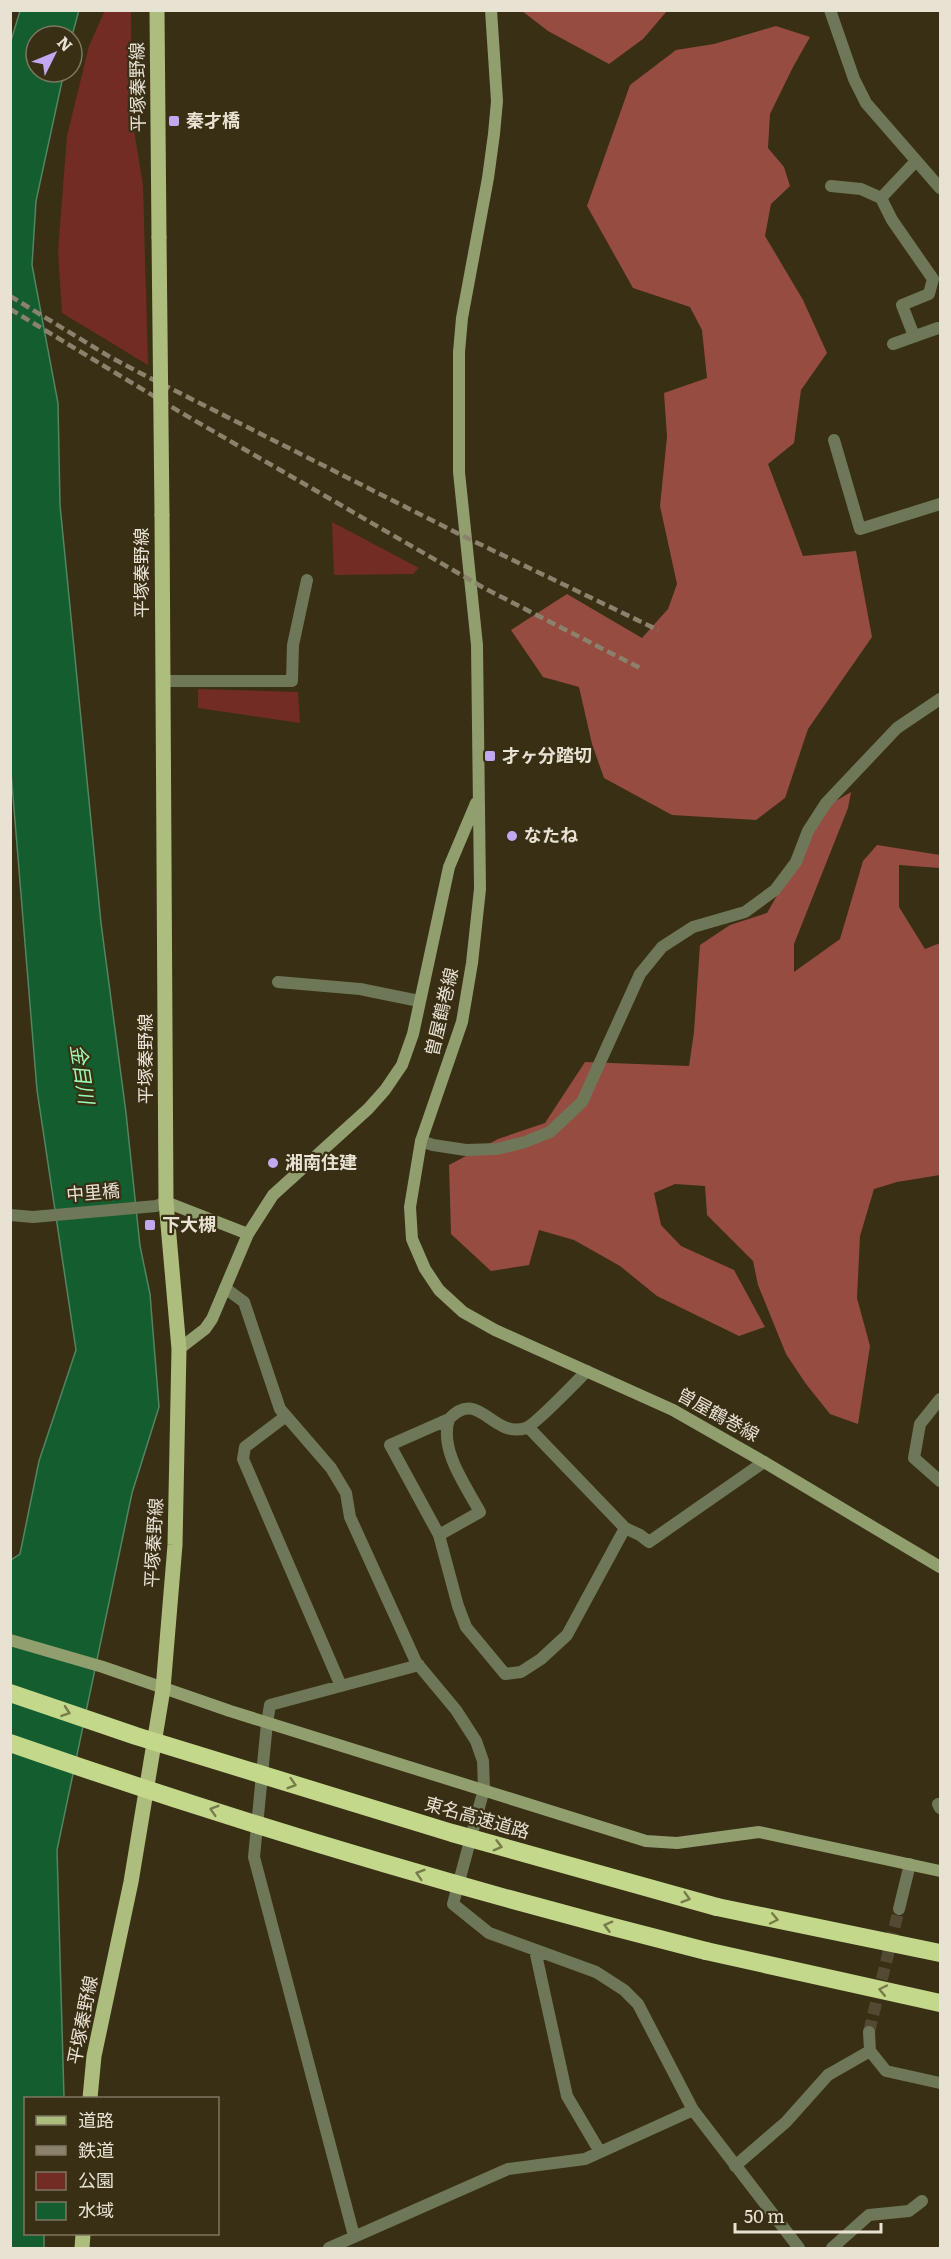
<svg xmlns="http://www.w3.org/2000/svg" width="951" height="2259" font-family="Literata,'Noto Sans JP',serif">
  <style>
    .green { fill: #722c23 }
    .forest { fill: #974c41 }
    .water { fill: #135d2e; stroke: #538560; stroke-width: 1.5 }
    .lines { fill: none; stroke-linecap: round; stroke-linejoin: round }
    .street-tunnel { stroke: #524a32; stroke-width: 12; stroke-dasharray: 12 6; stroke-linecap: butt }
    .lane { stroke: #6e7758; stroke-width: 12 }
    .street { stroke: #6e7758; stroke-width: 12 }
    .secondary { stroke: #919e6d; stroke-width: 12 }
    .primary { stroke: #acbd7d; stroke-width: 15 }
    .highway { stroke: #c4d88b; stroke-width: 18 }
    .rail { stroke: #8a826d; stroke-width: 4.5; stroke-dasharray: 9 4.5; stroke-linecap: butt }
    .primary-bridge { stroke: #acbd7d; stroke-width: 15 }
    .highway-bridge { stroke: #c4d88b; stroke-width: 18 }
    .oneway { stroke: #777b4a }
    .poi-dot { fill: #c0a8f3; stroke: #382f15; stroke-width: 2 }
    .labels { text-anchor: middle; stroke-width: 4.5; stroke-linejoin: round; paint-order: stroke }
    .street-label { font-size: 18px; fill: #e8e2d3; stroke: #382f15 }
    .poi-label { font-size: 18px; font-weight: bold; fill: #e8e2d3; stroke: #382f15; text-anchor: start }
    .water-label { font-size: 20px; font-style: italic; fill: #9dfcb4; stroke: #382f15 }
  </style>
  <rect width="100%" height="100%" fill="#382f15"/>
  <!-- green -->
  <path class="green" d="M105 10 131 11V13L132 117 143 186 148 365 62 313 58 251 67 136 89 46Z
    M332 522 419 568 413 574 334 575Z
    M198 689 298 692 300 723 198 708Z"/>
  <!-- forest -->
  <path class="forest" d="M522 11H667L643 39 609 64 548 31Z
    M776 26 810 37 793 67 770 114 768 148 784 167 790 186 771 204 765 236 803 300 827 353 801 390 794 443 768 464 803 556 856 551 872 637 808 729 785 798 756 820 672 815 604 778 592 744 579 687 543 677 511 630 567 594 642 638 668 609 677 584 660 506 667 437 664 393 707 378 702 330 690 307 633 288 587 206 630 85 676 50 714 44Z
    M851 792 848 808 794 944V972L840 939 863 861 877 845 940 855V868L899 865V907L925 949 940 943V1175L897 1182 874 1189 860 1236 857 1298 870 1346 858 1424 830 1414 806 1384 786 1354 758 1285 753 1261 707 1215 705 1186 675 1184 654 1193 661 1225 681 1246 734 1270 765 1327 739 1336 657 1296 620 1266 574 1240 539 1230 529 1265 491 1271 451 1234 449 1165 498 1139 545 1123 585 1062 689 1066 694 1032 700 945 730 925 767 913 829 805Z"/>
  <!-- water -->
  <path class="water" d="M79 10 72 36H36V72H64L36 201 32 265 58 403 60 505 101 923 126 1113 140 1246 150 1294 159 1407 132 1493 57 1850 64 2098H26V2234H44V2248H11V1560L20 1554 39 1461 76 1350 37 1090 11 772 10 44 20 11Z"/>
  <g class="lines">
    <!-- street-tunnel -->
    <path class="street-tunnel" d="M869 2032 899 1909"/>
    <!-- lane -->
    <path class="lane" d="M831 186 861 189 881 198
      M914 336 902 305 929 294 933 279 892 220 881 198 916 161
      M893 344 938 328
      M834 440 860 529 940 504
      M163 681H292L293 645 307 580
      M735 2166 786 2122 828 2075
      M832 2248 869 2215 909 2211 922 2201"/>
    <!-- street -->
    <path class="street" d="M830 10 854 79 866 103 940 188
      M278 982 360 989 419 1001
      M421 1141 433 1145 466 1150 497 1149 525 1142 550 1132 582 1102 640 974 662 947 693 927 745 912 775 890 796 862 808 831 826 803 897 728 940 699
      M10 1215 33 1217 156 1206 166 1202
      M225 1288 244 1302 280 1409 331 1468 346 1493 350 1517 416 1662 456 1710 476 1741 483 1761 484 1789 453 1904 489 1933 596 1972 624 1990 638 2004 693 2110 799 2248
      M587 1371C577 1381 535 1425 526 1428 492 1439 479 1387 449 1419L390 1445 439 1535 458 1606 466 1627 505 1674 521 1672 541 1659 567 1635 625 1528
      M940 1399 920 1424 914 1458 940 1481
      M286 1416 245 1447 243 1459 341 1686
      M529 1428 625 1528 640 1535 649 1542 764 1462
      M439 1535 480 1512C466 1486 439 1450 449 1419
      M938 1804 940 1808
      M899 1909 910 1864
      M535 1950 567 2096 600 2152
      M869 2032 870 2051 886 2071 940 2083
      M828 2075 870 2051
      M354 2236 254 1857 267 1723 270 1705 419 1665
      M329 2248 508 2169 585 2159 693 2110"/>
    <!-- secondary -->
    <path class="secondary" d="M491 10 497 101 494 134 488 178 462 318 459 352V472L477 645 480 889 472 963 462 1022 421 1141 410 1207 412 1239 425 1269 439 1290 463 1312 495 1330 673 1410 764 1462 940 1567
      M166 1202 248 1234
      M179 1349 205 1329 212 1319 248 1234 273 1195 368 1109 385 1090 402 1065 413 1034 449 867 476 803
      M10 1640 103 1667 230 1711 646 1841 677 1843 759 1832 940 1871"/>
    <!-- primary -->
    <path class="primary" d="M157 10 159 237
      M90 2098 94 2056 131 1882 163 1689 175 1545 179 1349 166 1202 162 515
      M82 2248 83 2234"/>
    <!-- highway -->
    <path class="highway" d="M717 1907 940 1953
      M706 1951 940 2003"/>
    <!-- rail -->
    <path class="rail" d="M10 296 110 357 146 376 465 537 658 630
      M10 309 180 412 484 588 640 668"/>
    <!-- primary-bridge -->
    <path class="primary-bridge" d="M159 237 162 515"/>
    <!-- highway-bridge -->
    <path class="highway-bridge" d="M10 1693 136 1736 452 1833 717 1907
      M10 1743C239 1823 471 1892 706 1951"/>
  </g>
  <!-- one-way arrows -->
  <defs><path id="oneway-chevron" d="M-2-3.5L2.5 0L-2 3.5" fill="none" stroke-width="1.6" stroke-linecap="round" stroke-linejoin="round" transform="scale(1.5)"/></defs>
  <g class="oneway">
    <use href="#oneway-chevron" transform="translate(66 1712) rotate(19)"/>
    <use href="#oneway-chevron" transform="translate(292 1784) rotate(17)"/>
    <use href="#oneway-chevron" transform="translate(214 1810) rotate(-163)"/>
    <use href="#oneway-chevron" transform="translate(498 1846) rotate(15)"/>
    <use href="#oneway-chevron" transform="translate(420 1874) rotate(-163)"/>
    <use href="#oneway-chevron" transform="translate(686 1898) rotate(16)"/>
    <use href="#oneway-chevron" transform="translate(774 1919) rotate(12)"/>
    <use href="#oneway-chevron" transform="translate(608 1926) rotate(-165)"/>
    <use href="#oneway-chevron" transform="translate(883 1990) rotate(-168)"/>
  </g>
  <!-- markers -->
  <g class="poi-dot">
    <rect x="168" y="115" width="12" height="12" rx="3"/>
    <rect x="484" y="750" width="12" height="12" rx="3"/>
    <circle cx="512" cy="836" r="6"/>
    <circle cx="273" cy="1163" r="6"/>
    <rect x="144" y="1219" width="12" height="12" rx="3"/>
  </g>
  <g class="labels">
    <!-- street labels -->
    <g class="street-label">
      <text transform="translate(138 87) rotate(-91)" y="6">平塚秦野線</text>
      <text transform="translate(142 573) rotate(-90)" y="6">平塚秦野線</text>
      <text transform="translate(442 1012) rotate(-77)" y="6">曽屋鶴巻線</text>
      <text transform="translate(146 1059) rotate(-90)" y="6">平塚秦野線</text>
      <text transform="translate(93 1193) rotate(-5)" y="6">中里橋</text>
      <text transform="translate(718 1415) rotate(29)" y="6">曽屋鶴巻線</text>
      <text transform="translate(154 1543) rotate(-87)" y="6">平塚秦野線</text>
      <text transform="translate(477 1818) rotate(16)" y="6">東名高速道路</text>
      <text transform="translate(83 2020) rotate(-79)" y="6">平塚秦野線</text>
    </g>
    <!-- poi labels -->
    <g class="poi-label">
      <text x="186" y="127">秦才橋</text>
      <text x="502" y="762">才ヶ分踏切</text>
      <text x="524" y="842">なたね</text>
      <text x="285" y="1169">湘南住建</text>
      <text x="162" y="1231">下大槻</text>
    </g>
    <!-- water labels -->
    <g class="water-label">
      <text transform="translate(82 1074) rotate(81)" y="7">金目川</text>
    </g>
  </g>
  <!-- border -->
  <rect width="951" height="2259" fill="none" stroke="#e8e2d3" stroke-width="24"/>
  <!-- legend -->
  <rect x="24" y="2097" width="195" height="138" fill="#382f15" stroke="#7e7761" stroke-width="1.5"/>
  <rect x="36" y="2116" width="30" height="9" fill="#acbd7d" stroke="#7e7761" stroke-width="1.5"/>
  <text x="78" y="2127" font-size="18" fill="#e8e2d3">道路</text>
  <rect x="36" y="2146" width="30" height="9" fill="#8a826d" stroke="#7e7761" stroke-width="1.5"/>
  <text x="78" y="2157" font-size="18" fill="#e8e2d3">鉄道</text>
  <rect x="36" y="2172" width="30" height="18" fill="#722c23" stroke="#7e7761" stroke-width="1.5"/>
  <text x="78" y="2187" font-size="18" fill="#e8e2d3">公園</text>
  <rect x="36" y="2202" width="30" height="18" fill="#135d2e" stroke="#7e7761" stroke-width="1.5"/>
  <text x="78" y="2217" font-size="18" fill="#e8e2d3">水域</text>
  <!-- north arrow -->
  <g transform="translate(54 54) rotate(47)"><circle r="28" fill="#382f15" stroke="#7e7761" stroke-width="1.5"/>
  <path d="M0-4.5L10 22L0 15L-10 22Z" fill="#c0a8f3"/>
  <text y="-9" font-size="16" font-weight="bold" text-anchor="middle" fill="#e8e2d3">N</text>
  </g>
  <!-- scale -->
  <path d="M735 2223v9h146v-9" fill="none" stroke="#e8e2d3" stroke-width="3"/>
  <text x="744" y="2223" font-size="18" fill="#e8e2d3" stroke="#382f15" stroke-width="4.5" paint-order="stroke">50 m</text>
</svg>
